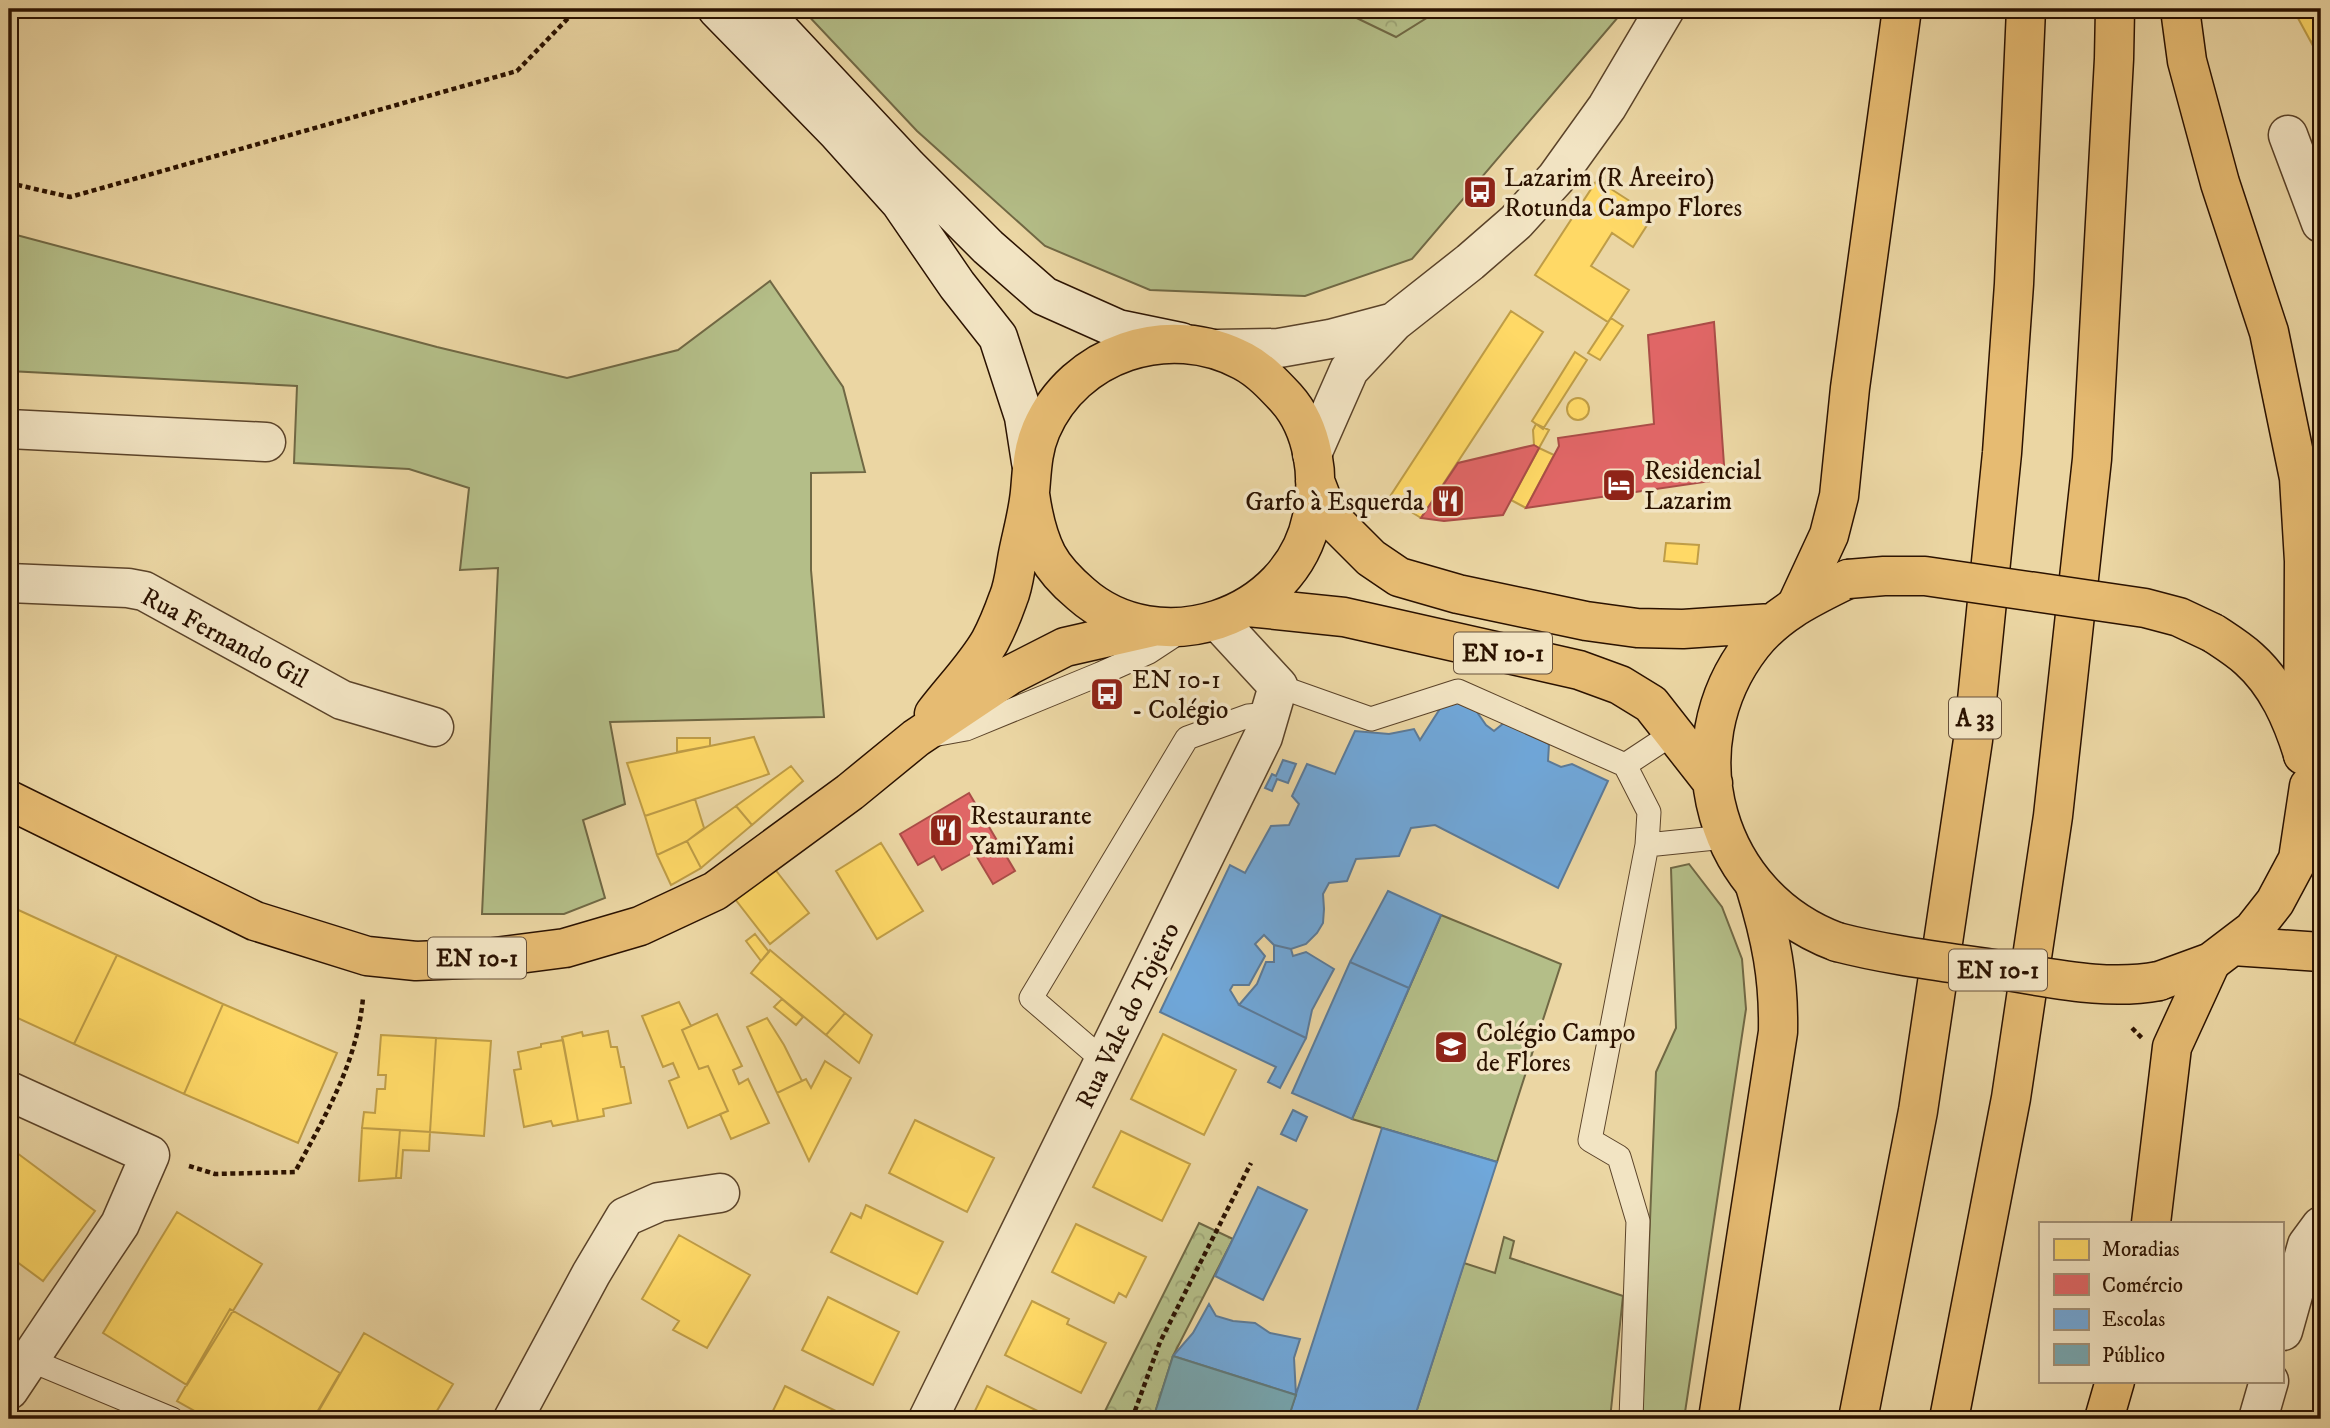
<svg xmlns="http://www.w3.org/2000/svg" width="2330" height="1428" font-family="'IM FELL DW Pica',serif">
  <style>
    .green { fill: #b4be88; stroke: #706844; stroke-width: 2 }
    .forest { fill: url(#forest-crowns); stroke: #706844; stroke-width: 2 }
    .homes { fill: #ffd966; stroke: #bf9d47; stroke-width: 2 }
    .shops { fill: #e06666; stroke: #aa4d47; stroke-width: 2 }
    .schools { fill: #6fa8dc; stroke: #5b7b9a; stroke-width: 2 }
    .public { fill: #76a5af; stroke: #60797a; stroke-width: 2 }
    .lines { fill: none; stroke-linecap: round; stroke-linejoin: round }
    .lane-casing { stroke: #5b4329; stroke-width: 25 }
    .street-casing { stroke: #5b4329; stroke-width: 41 }
    .secondary-casing { stroke: #2b1200; stroke-width: 41 }
    .primary-casing { stroke: #2b1200; stroke-width: 41 }
    .highway-casing { stroke: #2b1200; stroke-width: 41 }
    .path { stroke: #2b1200; stroke-width: 4.5; stroke-dasharray: 5 3.5; stroke-linecap: butt }
    .lane { stroke: #f2e4c3; stroke-width: 23 }
    .street { stroke: #f2e4c3; stroke-width: 38 }
    .secondary { stroke: #f2e4c3; stroke-width: 38 }
    .primary { stroke: #e6bb72; stroke-width: 38 }
    .highway { stroke: #e6bb72; stroke-width: 38 }
    .primary-bridge-casing { stroke: #2b1200; stroke-width: 41; stroke-linecap: butt }
    .path-bridge { stroke: #2b1200; stroke-width: 4.5; stroke-dasharray: 5 3.5; stroke-linecap: butt }
    .primary-bridge { stroke: #e6bb72; stroke-width: 38 }
    .labels { text-anchor: middle; stroke-width: 7; stroke-linejoin: round; paint-order: stroke }
    .shield { fill: #f2e4c3; stroke: #67513a; stroke-width: 2 }
    .shield-label { font-size: 24px; font-weight: bold; fill: #2b1200 }
    .poi-label { font-size: 26px; fill: #2b1200; stroke: #f2e4c3; text-anchor: start }
    .street-label { font-size: 26px; fill: #2b1200; stroke: #f2e4c3 }
  </style>
  <defs>
    <pattern id="forest-crowns" width="20" height="18" patternUnits="userSpaceOnUse" patternTransform="scale(1.75)"><rect width="20" height="18" fill="#b4be88"/><path d="M2 6a3 3 0 1 1 6 0M12 15a3 3 0 1 1 6 0" fill="none" stroke="#9ba274"/></pattern>
  </defs>
  <rect width="100%" height="100%" fill="#ebd6a3"/>
  <filter id="stains"><feTurbulence type="fractalNoise" baseFrequency=".00286" numOctaves="4"/><feColorMatrix values="0 0 0 0 .2 0 0 0 0 .09 0 0 0 0 .02 0 0 0 .5 -.17"/></filter>
  <radialGradient id="worn" r=".72"><stop offset=".6" stop-color="#630" stop-opacity="0"/><stop offset="1" stop-color="#630" stop-opacity=".3"/></radialGradient>
  <!-- green -->
  <path class="green" d="M802 9H1625L1412 259 1305 296 1150 290 1045 246 917 131Z
    M9 233 437 347 567 378 678 350 770 281 843 387 865 472 811 473V570L824 717 610 722 625 804 583 820 605 898 564 914H482L498 568 460 570 469 488 409 469 294 463 297 386 9 371Z
    M1689 864 1722 907 1742 959 1746 1009 1684 1419H1642L1656 1072 1676 1028 1671 868Z
    M1441 915 1561 964 1497 1162 1352 1119Z
    M1504 1237 1514 1241 1510 1258 1623 1296 1610 1419H1414L1464 1263 1495 1273Z"/>
  <!-- forest -->
  <path class="forest" d="M1338 9H1441L1396 37Z
    M1199 1223 1233 1239 1173 1356 1153 1419H1101Z"/>
  <!-- homes -->
  <path class="homes" d="M2293 9H2321V36L2311 42Z
    M2321 36V61L2311 42Z
    M1597 180 1653 216 1633 247 1612 233 1591 266 1629 290 1608 322 1535 275Z
    M1511 311 1543 332 1421 518 1389 498Z
    M1611 318 1623 326 1600 360 1588 353Z
    M1575 352 1587 360 1543 429 1532 421Z
    M1567 409a11 11 0 1 1 22 0a11 11 0 1 1-22 0Z
    M1536 424 1549 430 1539 448 1534 445 1533 430Z
    M1539 448 1554 455 1526 508 1511 500Z
    M1666 543 1699 545 1697 564 1664 561Z
    M754 737 769 774 645 816 627 763Z
    M677 738H710V746L677 752Z
    M791 766 803 781 752 825 736 806Z
    M695 799 704 828 687 841 657 855 645 816Z
    M736 806 752 825 701 868 687 841Z
    M687 841 701 868 671 885 657 855Z
    M881 843 923 911 877 939 836 871Z
    M774 868 809 913 770 944 735 899Z
    M14 908 117 955 74 1044 9 1014V920Z
    M755 934 769 952 761 961 746 941Z
    M770 950 845 1013 826 1035 751 973Z
    M117 955 223 1004 184 1094 74 1044Z
    M782 999 803 1017 796 1025 774 1007Z
    M679 1002 691 1026 682 1030 699 1069 708 1066 728 1111 688 1128 669 1081 679 1077 673 1063 663 1067 642 1016Z
    M223 1004 337 1053 298 1143 184 1094Z
    M845 1013 872 1035 859 1063 826 1035Z
    M717 1014 742 1066 733 1070 739 1084 748 1079 769 1123 731 1139 720 1114 728 1111 708 1066 699 1069 682 1030Z
    M767 1018 784 1045 802 1081 777 1093 747 1027Z
    M608 1031 611 1047H617L621 1067H624L631 1103 603 1109 604 1116 578 1121 562 1037 582 1032 583 1036Z
    M1163 1034 1236 1070 1204 1135 1131 1099Z
    M381 1035 436 1038 430 1132 362 1128 364 1112 375 1113 377 1089H385L386 1075H378Z
    M436 1038 491 1041 484 1136 430 1132Z
    M563 1040 578 1121 553 1126 551 1121 524 1127 514 1070 521 1069 518 1052 541 1047V1044Z
    M825 1061 851 1078 809 1161 777 1093 806 1079 811 1088Z
    M915 1120 994 1158 967 1212 889 1173Z
    M362 1128 400 1130 396 1178 359 1181Z
    M400 1130 430 1132 429 1151 403 1150 401 1178H396Z
    M1121 1131 1190 1164 1162 1221 1093 1187Z
    M9 1147 95 1211 43 1281 9 1256Z
    M866 1205 943 1242 917 1294 831 1252 851 1213 861 1218Z
    M177 1212 262 1264 187 1385 103 1333Z
    M1076 1224 1146 1257 1126 1297 1119 1293 1114 1303 1052 1272Z
    M679 1235 750 1275 707 1348 673 1330 679 1321 642 1299Z
    M828 1297 899 1332 873 1385 802 1350Z
    M1032 1301 1069 1319 1067 1324 1106 1343 1081 1393 1005 1355Z
    M230 1309 340 1373 313 1419H209L177 1401Z
    M364 1333 453 1384 432 1419H314Z
    M785 1386 852 1419H769Z
    M987 1386 1054 1419H971Z"/>
  <!-- shops -->
  <path class="shops" d="M1714 322 1725 479 1526 508 1559 446 1558 438 1654 424 1648 335Z
    M1534 445 1539 448 1503 515 1444 521 1421 518 1458 463Z
    M969 793 1015 871 993 884 974 852 942 870 934 856 918 865 900 834Z"/>
  <!-- schools -->
  <path class="schools" d="M1470 702 1486 725 1494 731 1505 722 1549 744 1548 761 1561 767 1572 764 1608 781 1558 888 1435 825 1411 828 1399 856 1356 859 1347 881 1329 883 1323 894 1324 909 1323 923 1317 933 1306 944 1291 949 1274 945 1264 935 1255 944 1265 956 1249 985H1233L1230 990 1239 1005 1306 1038 1280 1088 1268 1082 1276 1067 1160 1012 1230 865 1245 873 1271 826 1289 825 1299 804 1292 796 1307 764 1335 774 1355 731 1389 734 1414 729 1420 740 1443 704Z
    M1283 760 1296 764 1288 783 1277 779 1272 791 1265 788 1272 774 1276 776Z
    M1388 891 1441 915 1409 988 1350 962Z
    M1274 945 1291 949 1293 956 1306 952 1334 969 1312 1010 1306 1038 1239 1005 1257 984 1266 962H1274Z
    M1350 962 1409 988 1352 1119 1292 1093Z
    M1293 1110 1307 1117 1296 1141 1281 1134Z
    M1382 1128 1497 1162 1414 1419H1288Z
    M1258 1187 1307 1210 1263 1300 1215 1276Z
    M1209 1304 1216 1316 1233 1321 1255 1323 1270 1333 1300 1339 1294 1358 1296 1395 1173 1356 1193 1333Z"/>
  <!-- public -->
  <path class="public" d="M1173 1356 1296 1395 1288 1419H1153Z"/>
  <g class="lines">
    <!-- lane casing -->
    <g class="lane-casing">
      <path id="lane" d="M1278 686 1371 719 1458 691 1625 765 1649 812 1647 845 1725 837
        M933 735 966 729 1100 674 1149 652 1184 629
        M1625 765 1675 732
        M1104 1061 1031 998 1187 738 1248 716 1270 714
        M30 1360 172 1419
        M1631 1419 1638 1221 1619 1157 1590 1140 1647 845"/>
    </g>
    <!-- street casing -->
    <g class="street-casing">
      <path id="street" d="M2288 135 2321 223
        M1216 349 1279 348 1330 339 1394 322
        M9 429 266 442
        M1312 454 1349 370 1394 322 1470 262 1516 222 1556 178 1607 107 1665 9
        M9 583 128 588 144 591 342 700 434 727
        M9 1091 150 1155 120 1224 9 1390
        M2283 1331 2307 1245 2321 1226
        M513 1419 591 1274 625 1217 659 1202 720 1193
        M928 1419 1263 737 1278 686 1218 621
        M2258 1419 2269 1381"/>
    </g>
    <!-- secondary casing -->
    <g class="secondary-casing">
      <path id="secondary" d="M717 9 838 133 900 202 957 285 998 337 1024 417 1031 462
        M760 9 908 167 988 247 1044 296 1118 329 1181 342"/>
    </g>
    <!-- primary casing -->
    <g class="primary-casing">
      <path id="primary" d="M1315 481 1328 515 1371 558 1399 577 1458 594 1586 621 1637 628 1683 629 1772 623
        M1248 607 1344 617 1579 670 1620 685 1651 704 1713 783
        M2213 633C2225 641 2238 649 2249 659 2277 684 2292 719 2303 754
        M934 714C952 690 975 667 990 641 997 628 1003 613 1008 599 1014 585 1015 569 1018 554 1022 534 1028 513 1030 492 1032 471 1032 451 1041 430 1074 353 1169 321 1243 361 1260 370 1273 384 1286 398 1314 429 1320 478 1312 517 1291 620 1158 662 1081 594 1068 583 1055 570 1047 555 1037 535 1033 516 1030 494
        M9 800 255 921 367 956 416 961 487 958 565 948 640 926 715 891 850 792 916 738 1010 675 1065 647 1153 627
        M1837 942C1715 897 1672 748 1752 645 1778 612 1812 597 1848 579
        M2233 946 2321 952
        M2159 981 2211 962 2253 930 2275 902 2298 859 2309 786"/>
    </g>
    <!-- highway casing -->
    <g class="highway-casing">
      <path id="highway" d="M2180 9 2187 61 2220 183 2269 332 2299 478 2304 561 2303 755
        M1797 604 1829 535 1839 496 1850 388 1902 9
        M2151 1223 2172 1047 2211 962
        M1718 1419 1778 1032C1779 977 1771 938 1755 886
        M1858 1419 1918 1111 1973 740 2002 453 2014 284 2026 9
        M1949 1419 2011 1098 2053 816 2092 459 2114 59 2115 9
        M2104 1419 2115 1381"/>
    </g>
    <!-- path -->
    <path class="path" d="M9 183 70 197 517 71 577 9
      M189 1166 215 1174 295 1172C325 1116 357 1063 363 998
      M1132 1419 1160 1342 1251 1163"/>
    <!-- lane -->
    <use href="#lane" class="lane"/>
    <!-- street -->
    <use href="#street" class="street"/>
    <!-- secondary -->
    <use href="#secondary" class="secondary"/>
    <!-- primary -->
    <use href="#primary" class="primary"/>
    <!-- highway -->
    <use href="#highway" class="highway"/>
    <!-- primary-bridge casing -->
    <g class="primary-bridge-casing">
      <path id="primary-bridge" d="M1848 579 1884 576H1925L2145 608 2179 617 2213 633
        M1837 942C1891 956 1946 962 2000 970 2053 978 2106 991 2159 981"/>
    </g>
    <!-- path-bridge -->
    <path class="path-bridge" d="M2132 1028 2144 1040"/>
    <!-- primary-bridge -->
    <use href="#primary-bridge" class="primary-bridge"/>
  </g>
  <!-- icons -->
  <defs>
    <g id="bus-square" transform="scale(1.75)"><rect x="-9" y="-9" width="18" height="18" rx="4" fill="#8f2418" stroke="#f2e4c3"/><path d="M-5-6H5V4H4V6H2V4H-2V6H-4V4H-5ZM-3.5-4V0h7V-4ZM-3.5 1.2v1.5H-2V1.2ZM2 1.2v1.5H3.5V1.2Z" fill="#fff"/></g>
    <g id="hotel-square" transform="scale(1.75)"><rect x="-9" y="-9" width="18" height="18" rx="4" fill="#8f2418" stroke="#f2e4c3"/><path d="M-6-4.5h1.5V1H6V5H4.5V3h-9V5H-6ZM-4 0a1.8 1.8 0 1 1 3.6 0ZM.5 0V-2.5h3Q6-2.5 6 0Z" fill="#fff"/></g>
    <g id="restaurant-square" transform="scale(1.75)"><rect x="-9" y="-9" width="18" height="18" rx="4" fill="#8f2418" stroke="#f2e4c3"/><path d="M-5-6h1v4h1v-4h1v4h1v-4h1v5L-1.5 .5V6h-2V.5L-5-1ZM5-6V6H3V1.5H1.5Q1.5-4 5-6Z" fill="#fff"/></g>
    <g id="school-square" transform="scale(1.75)"><rect x="-9" y="-9" width="18" height="18" rx="4" fill="#8f2418" stroke="#f2e4c3"/><path d="M0-5L7-2L0 1L-7-2ZM-4 1L0 2.5L4 1V4Q0 6-4 4Z" fill="#fff"/></g>
  </defs>
  <g fill-rule="evenodd">
    <use href="#bus-square" x="1480" y="192"/>
    <use href="#hotel-square" x="1619" y="485"/>
    <use href="#restaurant-square" x="1448" y="501"/>
    <use href="#bus-square" x="1107" y="694"/>
    <use href="#restaurant-square" x="946" y="830"/>
    <use href="#school-square" x="1451" y="1047"/>
  </g>
  <g class="labels">
    <!-- shield labels -->
    <g class="shield">
      <rect x="1454" y="632.5" width="98" height="41" rx="5"/>
      <rect x="1949" y="697.5" width="52" height="41" rx="5"/>
      <rect x="428" y="937.5" width="98" height="41" rx="5"/>
      <rect x="1949" y="949.5" width="98" height="41" rx="5"/>
    </g>
    <g class="shield-label">
      <text x="1503" y="661">EN 10-1</text>
      <text x="1975" y="726">A 33</text>
      <text x="477" y="966">EN 10-1</text>
      <text x="1998" y="978">EN 10-1</text>
    </g>
    <!-- poi labels -->
    <g class="poi-label">
      <text x="1504" y="186">Lazarim (R Areeiro)<tspan x="1504" dy="30">Rotunda Campo Flores</tspan></text>
      <text x="1644" y="479">Residencial<tspan x="1644" dy="30">Lazarim</tspan></text>
      <text x="1424" y="510" text-anchor="end">Garfo à Esquerda</text>
      <text x="1132" y="688">EN 10-1<tspan x="1132" dy="30">- Colégio</tspan></text>
      <text x="970" y="824">Restaurante<tspan x="970" dy="30">YamiYami</tspan></text>
      <text x="1476" y="1041">Colégio Campo<tspan x="1476" dy="30">de Flores</tspan></text>
    </g>
    <!-- street labels -->
    <g class="street-label">
      <text transform="translate(225 637) rotate(28)" y="9">Rua Fernando Gil</text>
      <text transform="translate(1127 1015) rotate(-64)" y="9">Rua Vale do Tojeiro</text>
    </g>
  </g>
  <!-- margin -->
  <rect width="2330" height="1428" fill="none" stroke="#ebd6a3" stroke-width="35"/>
  <rect x="10" y="10" width="2309" height="1407" fill="none" stroke="#2b1200" stroke-width="3.5"/>
  <rect x="18" y="18" width="2295" height="1393" fill="none" stroke="#2b1200" stroke-width="2"/>
  <!-- legend -->
  <rect x="2039" y="1222" width="245" height="161" fill="#f2e4c3" stroke="#a29075" stroke-width="2"/>
  <rect x="2054" y="1239" width="35" height="21" fill="#ffd966" stroke="#a29075" stroke-width="2"/>
  <text x="2102" y="1256" font-size="21" fill="#2b1200">Moradias</text>
  <rect x="2054" y="1274" width="35" height="21" fill="#e06666" stroke="#a29075" stroke-width="2"/>
  <text x="2102" y="1292" font-size="21" fill="#2b1200">Comércio</text>
  <rect x="2054" y="1309" width="35" height="21" fill="#6fa8dc" stroke="#a29075" stroke-width="2"/>
  <text x="2102" y="1326" font-size="21" fill="#2b1200">Escolas</text>
  <rect x="2054" y="1344" width="35" height="21" fill="#76a5af" stroke="#a29075" stroke-width="2"/>
  <text x="2102" y="1362" font-size="21" fill="#2b1200">Público</text>
  <rect width="100%" height="100%" filter="url(#stains)"/>
  <rect width="100%" height="100%" fill="url(#worn)"/>
</svg>
